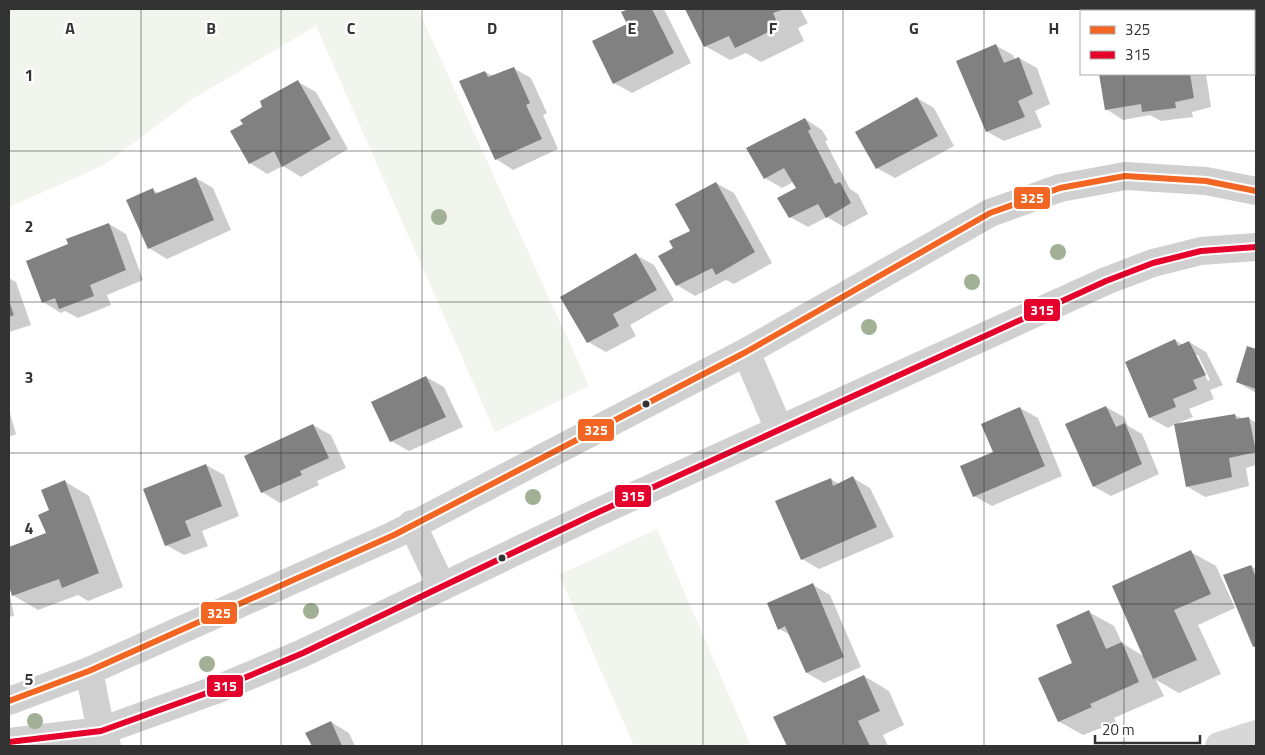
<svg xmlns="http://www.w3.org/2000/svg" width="1265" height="755" font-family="'Titillium Web',sans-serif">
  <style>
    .green { fill: #f1f5ed }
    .shadow { fill: #0003; fill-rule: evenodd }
    .building { fill: #818181 }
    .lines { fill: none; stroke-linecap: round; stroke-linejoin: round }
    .street { stroke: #d7d7d7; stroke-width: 28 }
    .secondary { stroke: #d0d0d0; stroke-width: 28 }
    .bus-1-casing { stroke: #fff; stroke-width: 10 }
    .bus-2-casing { stroke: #fff; stroke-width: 10 }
    .bus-1 { stroke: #f26522; stroke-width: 6 }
    .bus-2 { stroke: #e4002b; stroke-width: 6 }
    .tree { fill: #a2b095 }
    .grid { fill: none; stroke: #333; stroke-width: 1; stroke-opacity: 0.55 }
    .bus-dot { fill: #333; stroke: #fff; stroke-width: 2 }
    .grid-label { font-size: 16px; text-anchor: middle; font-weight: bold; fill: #333; stroke: #fff; stroke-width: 5; stroke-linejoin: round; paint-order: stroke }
    .line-badge { stroke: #fff; stroke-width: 2 }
    .badge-label { font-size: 14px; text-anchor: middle; font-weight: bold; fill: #fff }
  </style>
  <rect width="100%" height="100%" fill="#fff"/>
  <!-- green -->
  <path class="green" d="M9 9H418L589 386 495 432 316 26 194 98 104 165 9 207Z
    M657 529 751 746H634L559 575Z"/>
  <!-- shadow -->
  <path class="shadow" d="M632 9H661L665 11 691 63 632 93 614 83 629 25 623 13Z
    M686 9H800L808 23 798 28 804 41 761 62 746 53 730 60 705 46Z
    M1140 9H1201V11H1140Z
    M995 45 1013 55 1015 60 1019 58 1037 68 1050 104 1035 111 1042 127 1004 141 986 131Z
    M513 68 531 78 547 113 543 115 558 149 513 170 496 159 485 72 493 76Z
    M1100 74H1206L1211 107 1192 112 1193 117 1161 121 1150 115 1123 120 1106 109Z
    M298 82 316 92 348 149 301 177 283 166 267 174 250 163 245 124Z
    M917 98 934 108 954 146 895 178 877 168Z
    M805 119 822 130 828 140 825 141 850 189 858 194 868 214 844 227 827 217 808 227 790 217 797 189 793 182 782 188 765 178Z
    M196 178 213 188 231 230 167 259 149 248 153 190 160 194Z
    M716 183 734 193 772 263 734 284 726 280 695 296 677 285 675 248 692 231Z
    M109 224 126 234 143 280 107 295 111 305 78 318 65 311 61 313 43 302 69 245Z
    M636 255 654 265 674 300 630 325 636 336 606 352 588 342Z
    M9 278 16 282 31 325 9 332Z
    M1175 340 1183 345 1189 342 1206 352 1223 385 1210 390 1214 399 1189 409 1193 417 1178 423 1235 415 1243 419 1249 418 1256 423V465L1246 468 1249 486 1205 497 1188 487 1175 424 1168 428 1150 418 1126 363ZM1195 355H1198L1210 380 1208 381Z
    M1248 347 1256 350V393L1237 382Z
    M426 377 444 387 463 427 409 451 391 441Z
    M1106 407 1124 417 1128 426 1142 434 1159 474 1111 496 1093 486Z
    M1020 408 1038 418 1062 476 992 506 974 496 995 452Z
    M9 410 16 434 9 437Z
    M313 425 331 435 346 468 317 481 319 485 280 503 262 492Z
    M206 465 224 475 239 516 202 531 208 546 184 555 166 545Z
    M853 478 870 488 894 537 819 569 802 559 831 479 839 484Z
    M64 481 89 496 123 587 88 601 78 595 38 610 14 596 9 582V549L47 534 50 511Z
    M1191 552 1216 566 1235 608 1198 625 1221 674 1179 693 1156 680 1164 696 1114 718 1116 722 1083 735 1058 721 1089 612 1114 626 1122 643 1145 657Z
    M1251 566 1256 569V648L1254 647Z
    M813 585 830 595 861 667 824 683 807 673 791 635 779 629Z
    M9 590 14 616 9 617Z
    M864 676 889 691 904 725 883 735 888 746H788L775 717Z
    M331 722 349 733 355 746H313L307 733Z"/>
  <!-- building -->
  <path class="building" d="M629 9H652L674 53 613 84 592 41 627 24 621 12Z
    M685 9H784L773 13 779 27 735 48 729 36 704 47Z
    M1138 9H1187V10L1179 11H1139Z
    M996 44 1004 63 1019 57 1033 94 1018 101 1025 117 986 132 956 61Z
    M514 67 530 103 526 105 542 139 495 160 459 81 485 71 488 77Z
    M1099 74H1190L1194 98 1175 102 1176 108 1142 112 1141 104 1105 110Z
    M298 80 331 139 282 167 274 151 249 164 230 131 243 124 240 120 262 107 260 101Z
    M917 97 938 136 876 169 855 132Z
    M805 118 811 129 808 131 835 184 840 182 851 203 826 218 818 204 789 218 777 198 796 188 784 168 764 179 746 148Z
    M196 177 214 220 148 249 126 200 153 188 155 194Z
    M716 182 755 252 716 275 712 268 676 286 658 256 673 248 669 241 690 231 675 204Z
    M109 223 126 270 90 285 94 296 59 309 55 298 42 303 26 261 68 244 66 239Z
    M636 253 657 290 613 314 619 326 587 343 560 297Z
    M9 301 14 315 9 317Z
    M1175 339 1178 346 1189 341 1206 375 1193 380 1197 389 1173 399 1176 407 1149 418 1125 362Z
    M1247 346 1256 349V389L1236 382Z
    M426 376 446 417 390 442 371 402Z
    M1106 406 1116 427 1125 423 1142 464 1093 487 1065 424Z
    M1020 407 1045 466 973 497 960 466 993 452 981 424Z
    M1235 414 1236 419 1249 417 1256 452 1229 458 1232 477 1186 487 1174 424Z
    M313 424 329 458 300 471 302 475 261 493 244 456Z
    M206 464 222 506 185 521 191 536 165 546 143 489Z
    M853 476 877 527 801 560 775 501 831 478 833 486Z
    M65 480 99 573 62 588 59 579 12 596 9 586V547L46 533 38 515 49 510 41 490Z
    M1191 550 1211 594 1174 610 1197 660 1153 679 1112 586Z
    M1251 565 1256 578V646L1253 647 1223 575Z
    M813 583 844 657 806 673 785 626 778 630 767 603Z
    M1089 610 1106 649 1122 642 1139 682 1090 704 1092 707 1058 722 1038 678 1072 663 1056 625Z
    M864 675 880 711 858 721 870 746H787L773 717Z
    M331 721 342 746H312L305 733Z"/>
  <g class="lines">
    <!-- street -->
    <path class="street" d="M1219 746 1256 734"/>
    <!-- secondary -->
    <path class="secondary" d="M746 352 779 429
      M412 524 442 587
      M89 671 101 731 107 746
      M9 701 89 671 394 535 746 352 990 213 1060 188 1125 176 1206 181 1256 191
      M9 742 101 731 218 689 303 653 592 515 1106 281 1153 263 1201 251 1256 247"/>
    <!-- bus-1 casing -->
    <g class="bus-1-casing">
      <path id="bus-1" d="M9 701 89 671 394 535 746 352 990 213 1060 188 1125 176 1206 181 1256 191"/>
    </g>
    <!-- bus-2 casing -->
    <g class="bus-2-casing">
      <path id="bus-2" d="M9 742 101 731 218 689 303 653 592 515 1106 281 1153 263 1201 251 1256 247"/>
    </g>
    <!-- bus-1 -->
    <use href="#bus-1" class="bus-1"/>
    <!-- bus-2 -->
    <use href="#bus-2" class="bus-2"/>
  </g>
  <!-- trees -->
  <g class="tree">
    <circle cx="439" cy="217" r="8"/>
    <circle cx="1058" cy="252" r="8"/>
    <circle cx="972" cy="282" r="8"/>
    <circle cx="869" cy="327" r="8"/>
    <circle cx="533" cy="497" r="8"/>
    <circle cx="311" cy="611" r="8"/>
    <circle cx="207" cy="664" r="8"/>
    <circle cx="35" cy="721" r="8"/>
  </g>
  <!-- grid -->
  <path class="grid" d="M141 9V746M281 9V746M422 9V746M562 9V746M703 9V746M843 9V746M984 9V746M1124 9V11M1124 74V746M9 151H1256M9 302H1256M9 453H1256M9 604H1256"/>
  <!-- markers -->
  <g class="bus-dot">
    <circle cx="646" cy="404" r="4.5"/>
    <circle cx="502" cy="558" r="4.5"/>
  </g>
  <g class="grid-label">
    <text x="70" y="34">A</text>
    <text x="211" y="34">B</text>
    <text x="351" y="34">C</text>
    <text x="492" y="34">D</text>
    <text x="632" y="34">E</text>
    <text x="773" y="34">F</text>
    <text x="914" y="34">G</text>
    <text x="1054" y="34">H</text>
    <text x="29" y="81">1</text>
    <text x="29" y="232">2</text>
    <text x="29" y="383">3</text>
    <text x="29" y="534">4</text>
    <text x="29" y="685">5</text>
  </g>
  <g class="line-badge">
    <rect x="1013" y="186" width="38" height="24" rx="5" fill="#f26522"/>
    <rect x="1023" y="298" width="38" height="24" rx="5" fill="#e4002b"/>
    <rect x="577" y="418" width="38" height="24" rx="5" fill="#f26522"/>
    <rect x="614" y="484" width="38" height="24" rx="5" fill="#e4002b"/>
    <rect x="200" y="601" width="38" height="24" rx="5" fill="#f26522"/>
    <rect x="206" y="674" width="38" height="24" rx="5" fill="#e4002b"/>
  </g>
  <g class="badge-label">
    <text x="1032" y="203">325</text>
    <text x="1042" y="315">315</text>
    <text x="596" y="435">325</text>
    <text x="633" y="501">315</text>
    <text x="219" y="618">325</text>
    <text x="225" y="691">315</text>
  </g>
  <!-- border -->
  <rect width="1265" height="755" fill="none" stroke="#333333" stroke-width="20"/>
  <!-- legend -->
  <rect x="1080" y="10" width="175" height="65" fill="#ffffff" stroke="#adadad"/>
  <rect x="1090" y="26" width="25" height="8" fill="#f26522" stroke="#adadad"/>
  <text x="1125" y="35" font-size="15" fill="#333333">325</text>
  <rect x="1090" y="51" width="25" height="8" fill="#e4002b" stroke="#adadad"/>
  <text x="1125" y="60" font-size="15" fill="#333333">315</text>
  <!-- scale -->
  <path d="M1095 735v8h105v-8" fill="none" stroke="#333333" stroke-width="2.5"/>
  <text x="1102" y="735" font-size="15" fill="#333333" stroke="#ffffff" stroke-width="4" paint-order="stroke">20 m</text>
</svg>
